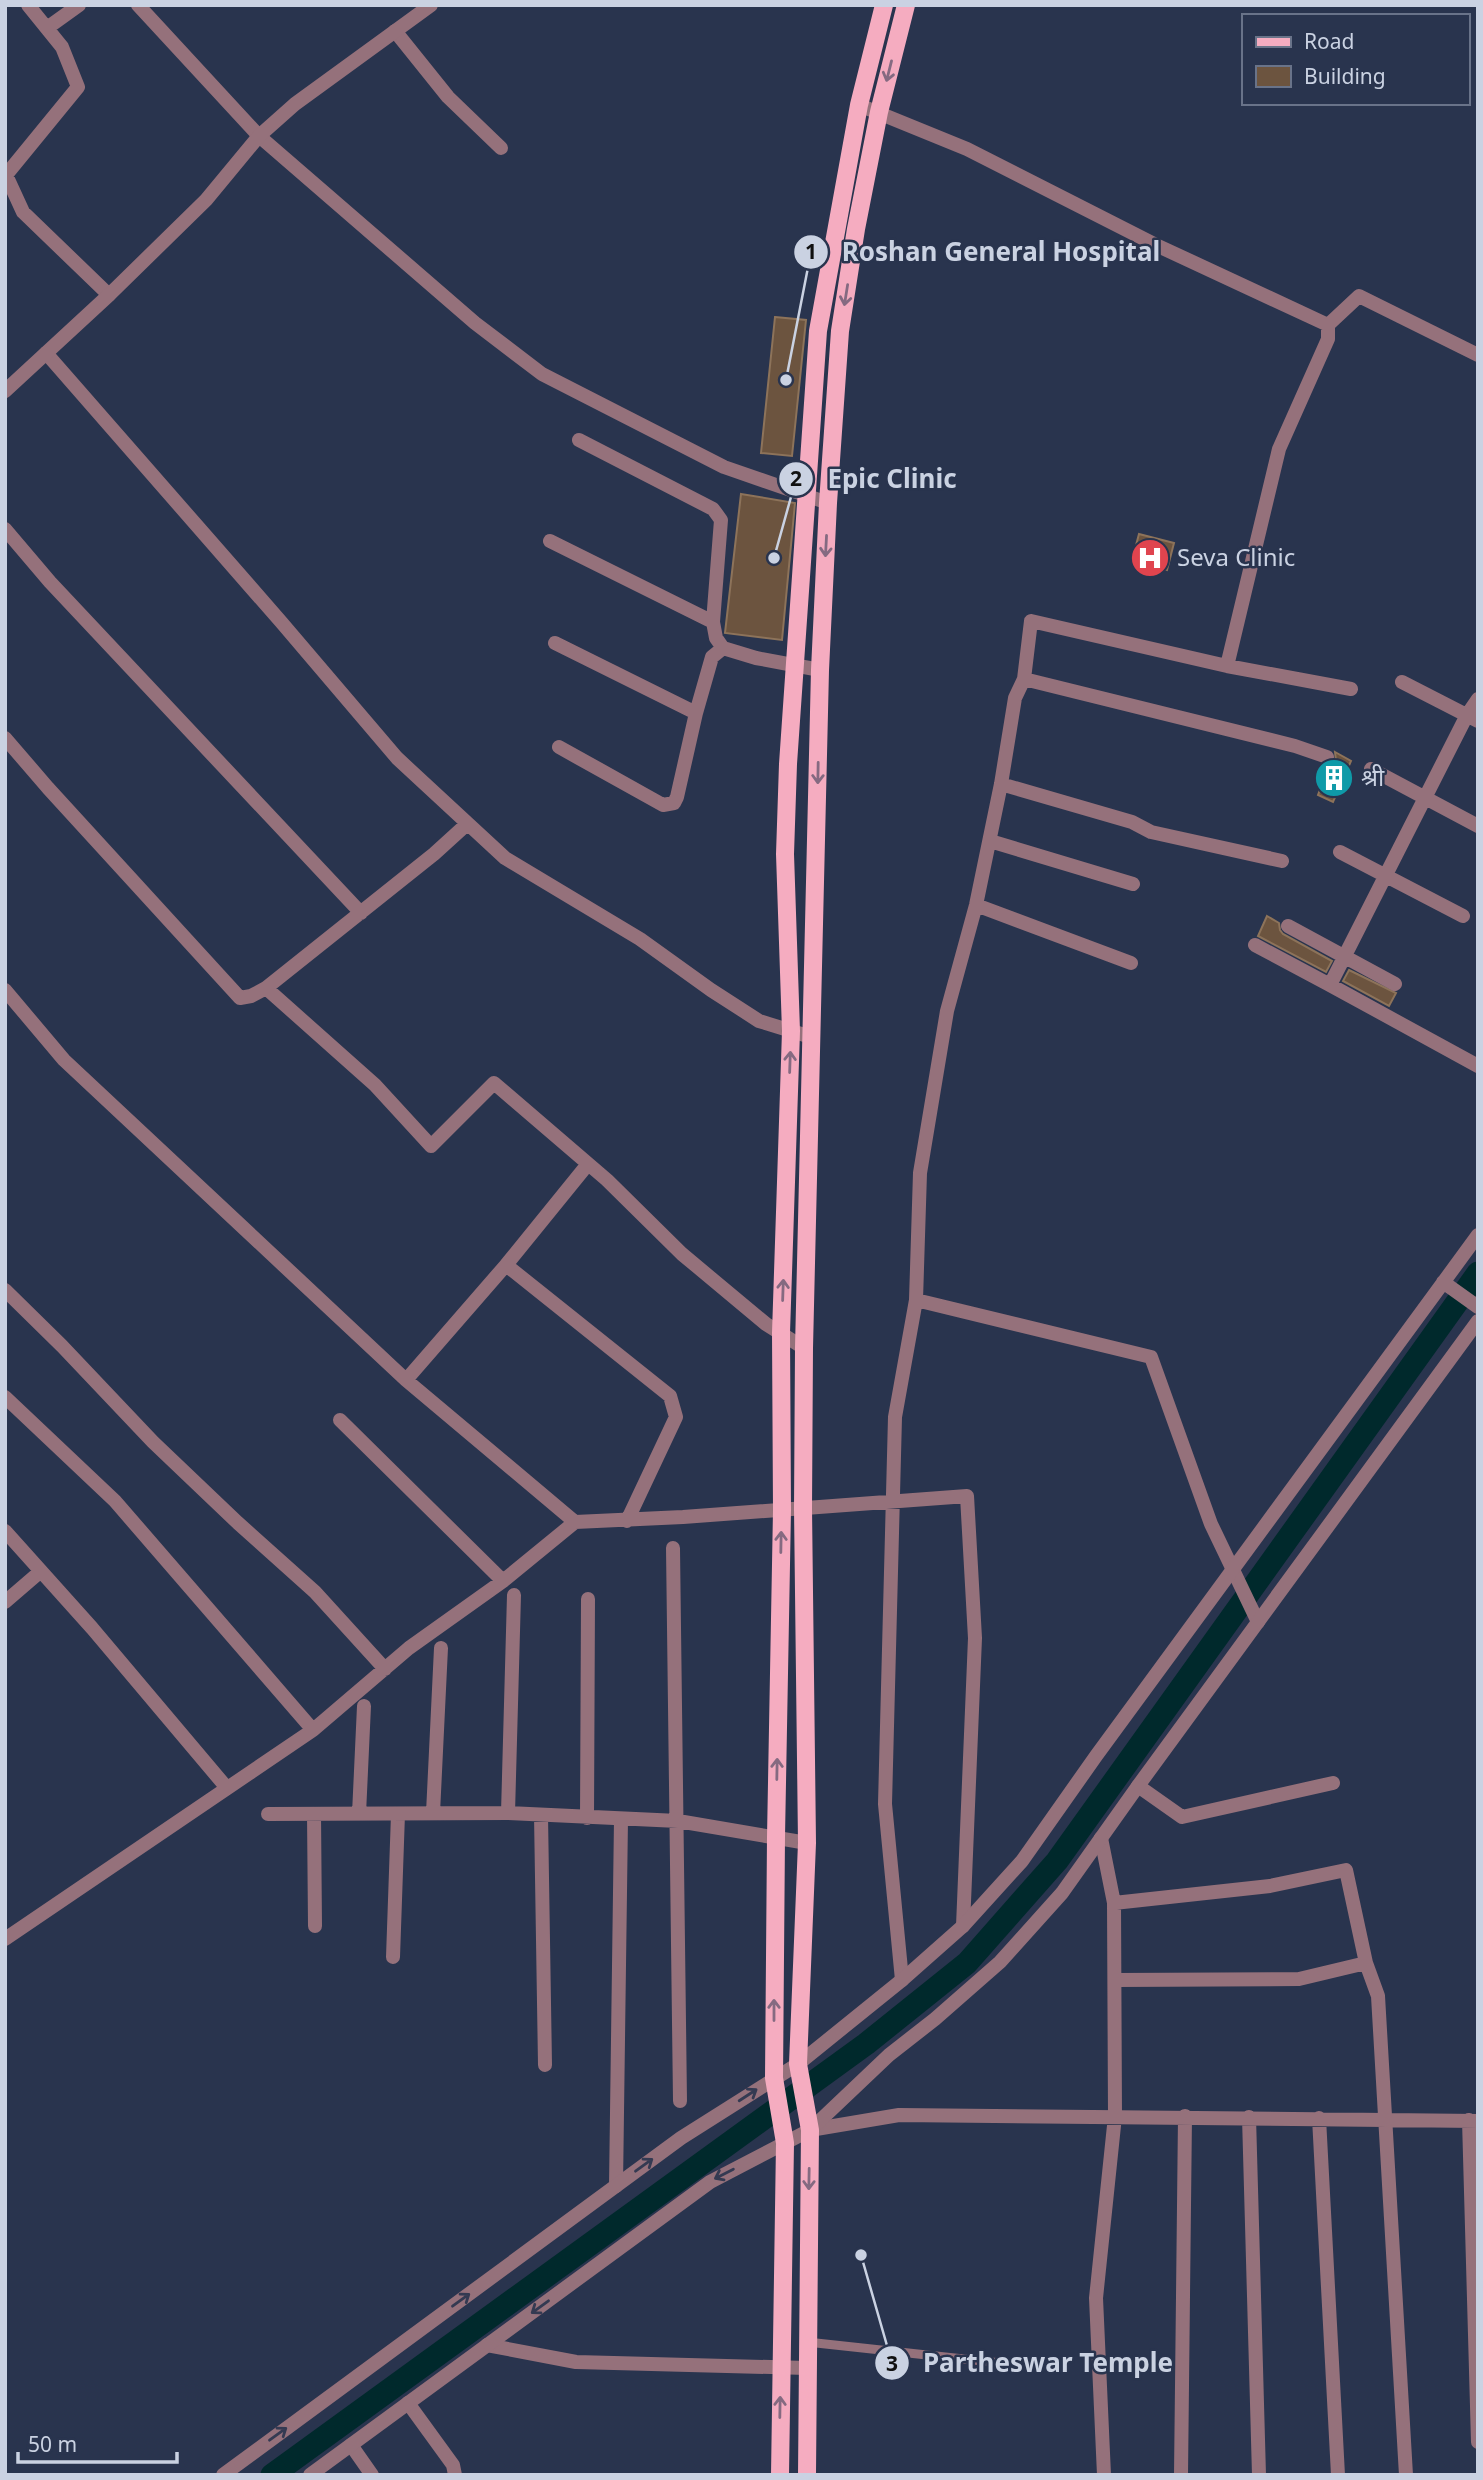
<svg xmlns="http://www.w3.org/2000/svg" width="1483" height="2480" font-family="'Noto Sans','Noto Sans Devanagari',sans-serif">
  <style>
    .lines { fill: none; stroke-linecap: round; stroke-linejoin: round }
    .canal { stroke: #00292c; stroke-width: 23 }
    .building { fill: #6c543f; stroke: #8d735a; stroke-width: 2 }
    .service { stroke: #95717b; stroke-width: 9 }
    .minor { stroke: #95717b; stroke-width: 14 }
    .tertiary { stroke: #95717b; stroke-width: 14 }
    .primary { stroke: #f5acc0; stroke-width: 18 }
    .oneway { stroke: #856a81 }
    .oneway2 { stroke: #343a52 }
    .labels { text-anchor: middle; stroke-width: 5; stroke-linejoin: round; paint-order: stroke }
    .poi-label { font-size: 24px; fill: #cad2e2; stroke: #29344e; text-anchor: start }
    .leader { fill: none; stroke: #cad2e2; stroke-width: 2.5 }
    .callout-dot { fill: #cad2e2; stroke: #29344e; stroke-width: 2.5 }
    .mark-label { font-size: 21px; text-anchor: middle; font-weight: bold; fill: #111 }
    .callout-label { font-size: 26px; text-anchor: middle; font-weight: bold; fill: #cad2e2; stroke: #29344e; stroke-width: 5; stroke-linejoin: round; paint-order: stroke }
  </style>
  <rect width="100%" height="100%" fill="#29344e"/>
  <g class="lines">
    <!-- canal -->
    <path class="canal" d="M272 2475 866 2044 967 1963 1057 1861 1478 1273"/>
  </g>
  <!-- building -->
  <path class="building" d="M775 317 806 320 792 456 761 453Z
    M741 494 795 503 782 640 725 633Z
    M1139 534 1174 543 1167 570 1132 560Z
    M1335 752 1351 761 1333 802 1318 795 1329 766 1336 761Z
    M1267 916 1279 923 1280 930 1283 934 1332 961 1326 972 1258 936Z
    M1349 970 1396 993 1389 1006 1343 981Z"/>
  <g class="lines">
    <!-- service -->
    <path class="service" d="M807 2342 1010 2364"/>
    <!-- minor -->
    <path class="minor" d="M28 5 62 47 78 87 6 175 23 212 109 295
      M138 5 259 136 475 323 542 374 724 467 828 503
      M47 28 79 5
      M395 31 448 97 501 148
      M859 105 967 149 1156 245 1328 325
      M46 353 282 623 397 758 505 858 640 939 711 990 759 1021 811 1037
      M579 440 713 509 721 520 713 622
      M5 529 50 582 361 913
      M550 541 713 622 716 638 723 648
      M555 643 696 713 712 657 723 648 756 658 820 670
      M1227 666 1279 449 1328 339V325L1359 296 1478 355
      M1024 679 1295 746 1327 757
      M1402 682 1478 721
      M1478 699 1467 715 1330 985 1478 1066
      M5 738 48 788 240 998 251 996 266 988 375 1085 431 1146 494 1083 607 1180 682 1254 766 1324 804 1348
      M559 747 663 805 674 803 677 797 696 713
      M1371 769 1478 826
      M1001 784 1132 822 1151 832 1282 861
      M990 841 1133 884
      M1340 852 1463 916
      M976 905 1131 963
      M1288 926 1395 984
      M1255 945 1330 985
      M266 988 434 854 467 824
      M5 990 64 1060 406 1380 575 1522
      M506 1265 670 1396 676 1417 627 1521
      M5 1290 62 1346 153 1442 238 1523 315 1592 385 1669
      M916 1300 1151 1357 1211 1524 1258 1622
      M406 1380 506 1265 588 1164
      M5 1397 115 1501 313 1730
      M340 1420 503 1581
      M5 1531 92 1628 227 1788
      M673 1548 680 2101
      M5 1602 41 1571
      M1138 1786 1182 1817 1333 1783
      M433 1813 441 1648
      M508 1813 514 1595
      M268 1814 508 1813 678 1821 807 1843
      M314 1814 315 1926
      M359 1814 364 1706
      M541 1815 545 2065
      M587 1818 588 1599
      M1101 1838 1114 1903 1270 1886 1346 1870 1366 1963 1378 1996 1406 2475
      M5 1939 313 1730 409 1648 503 1581 575 1522 683 1517 967 1496 975 1638 963 1926
      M393 1957 398 1814
      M902 1980 885 1804 895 1417 916 1300 920 1173 947 1011 976 905 1001 784 1015 698 1024 679 1031 621 1227 666 1351 689
      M1116 1980 1299 1979 1366 1963
      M1249 2117 1259 2475
      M1319 2118 1338 2475
      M1469 2120 1478 2442
      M810 2130 899 2115 1478 2121
      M616 2186 621 1819
      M487 2345 576 2362 807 2368
      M408 2403 453 2465 455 2475
      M351 2445 372 2475
      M1104 2475 1096 2298 1115 2116 1114 1903
      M1181 2475 1185 2116"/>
    <!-- tertiary -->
    <path class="tertiary" d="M5 391 109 295 206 200 259 136 295 104 431 5
      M1443 1282 1478 1307
      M223 2475 681 2138 798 2064 902 1980 963 1926 1022 1861 1096 1756 1478 1235
      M310 2475 710 2182 810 2130 889 2055 935 2019 1000 1962 1062 1893 1138 1786 1478 1321"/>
    <!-- primary -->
    <path class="primary" d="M780 2475 785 2143 774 2078 776 1837 782 1510 781 1333 791 1031 785 854 788 764 818 331 859 105 884 5
      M807 2475 810 2130 798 2064 807 1843 803 1508 804 1348 820 670 828 503 840 331 856 229 879 112 906 5"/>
  </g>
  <!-- one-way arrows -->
  <defs><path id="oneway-shaft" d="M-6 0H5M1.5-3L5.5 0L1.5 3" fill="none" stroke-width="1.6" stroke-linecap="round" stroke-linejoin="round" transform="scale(1.75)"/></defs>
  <g class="oneway">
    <use href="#oneway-shaft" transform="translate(889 71) rotate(104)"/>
    <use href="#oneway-shaft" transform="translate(846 295) rotate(99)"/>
    <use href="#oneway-shaft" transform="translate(826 546) rotate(93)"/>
    <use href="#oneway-shaft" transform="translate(818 773) rotate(91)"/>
    <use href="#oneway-shaft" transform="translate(790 1062) rotate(-88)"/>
    <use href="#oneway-shaft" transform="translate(783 1290) rotate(-88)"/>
    <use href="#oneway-shaft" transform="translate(781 1542) rotate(-89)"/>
    <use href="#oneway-shaft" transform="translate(777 1769) rotate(-89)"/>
    <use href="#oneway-shaft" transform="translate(774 2010) rotate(-90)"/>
    <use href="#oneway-shaft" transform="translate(809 2179) rotate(91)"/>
    <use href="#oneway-shaft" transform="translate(780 2407) rotate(-89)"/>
  </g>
  <g class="oneway2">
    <use href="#oneway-shaft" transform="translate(748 2095) rotate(-33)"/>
    <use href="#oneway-shaft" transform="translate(644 2165) rotate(-36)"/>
    <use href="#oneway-shaft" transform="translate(724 2174) rotate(153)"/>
    <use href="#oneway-shaft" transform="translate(461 2300) rotate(-36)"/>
    <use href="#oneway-shaft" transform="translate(540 2307) rotate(144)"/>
    <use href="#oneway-shaft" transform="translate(278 2434) rotate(-36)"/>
  </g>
  <!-- icons -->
  <defs>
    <g id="hospital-disc" transform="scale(2.0125)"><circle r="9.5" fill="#e0444e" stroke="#29344e"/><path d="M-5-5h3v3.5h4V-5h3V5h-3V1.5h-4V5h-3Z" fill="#fff"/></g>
    <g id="building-disc" transform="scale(2.0125)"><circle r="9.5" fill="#0f9aa8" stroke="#29344e"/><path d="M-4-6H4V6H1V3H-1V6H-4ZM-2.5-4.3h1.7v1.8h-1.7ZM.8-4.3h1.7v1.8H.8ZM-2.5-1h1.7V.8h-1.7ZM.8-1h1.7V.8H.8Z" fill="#fff"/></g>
  </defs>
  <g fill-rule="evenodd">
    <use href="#hospital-disc" x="1150" y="558"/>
    <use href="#building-disc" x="1334" y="778"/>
  </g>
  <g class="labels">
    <!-- poi labels -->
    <g class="poi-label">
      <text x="1177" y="566">Seva Clinic</text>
      <text x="1361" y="786">श्री</text>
    </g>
  </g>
  <!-- callouts -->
  <path class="leader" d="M786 380L811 252M774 558L796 479M861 2255L892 2363"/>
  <g class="callout-dot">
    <circle cx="786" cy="380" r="7"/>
    <circle cx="774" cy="558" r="7"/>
    <circle cx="861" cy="2255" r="7"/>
    <circle cx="811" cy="252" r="18"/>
    <circle cx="796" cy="479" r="18"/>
    <circle cx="892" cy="2363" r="18"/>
  </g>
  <g class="mark-label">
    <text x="811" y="259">1</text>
    <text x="796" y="486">2</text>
    <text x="892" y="2371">3</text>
  </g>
  <g class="callout-label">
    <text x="1001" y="261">Roshan General Hospital</text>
    <text x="892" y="488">Epic Clinic</text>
    <text x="1048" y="2372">Partheswar Temple</text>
  </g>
  <!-- border -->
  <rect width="1483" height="2480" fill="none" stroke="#cad2e2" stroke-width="14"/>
  <!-- legend -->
  <rect x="1242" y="14" width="228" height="91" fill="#29344e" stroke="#697389" stroke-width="2"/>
  <rect x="1256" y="37" width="35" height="10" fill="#f5acc0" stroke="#697389" stroke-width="2"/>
  <text x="1304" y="49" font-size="21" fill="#cad2e2">Road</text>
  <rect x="1256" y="66" width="35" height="21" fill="#6c543f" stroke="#697389" stroke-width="2"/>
  <text x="1304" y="84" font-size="21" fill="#cad2e2">Building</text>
  <!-- scale -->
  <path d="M18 2452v10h159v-10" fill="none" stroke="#cad2e2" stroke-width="3.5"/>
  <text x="28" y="2452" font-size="21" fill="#cad2e2" stroke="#29344e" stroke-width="5" paint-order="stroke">50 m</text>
</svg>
